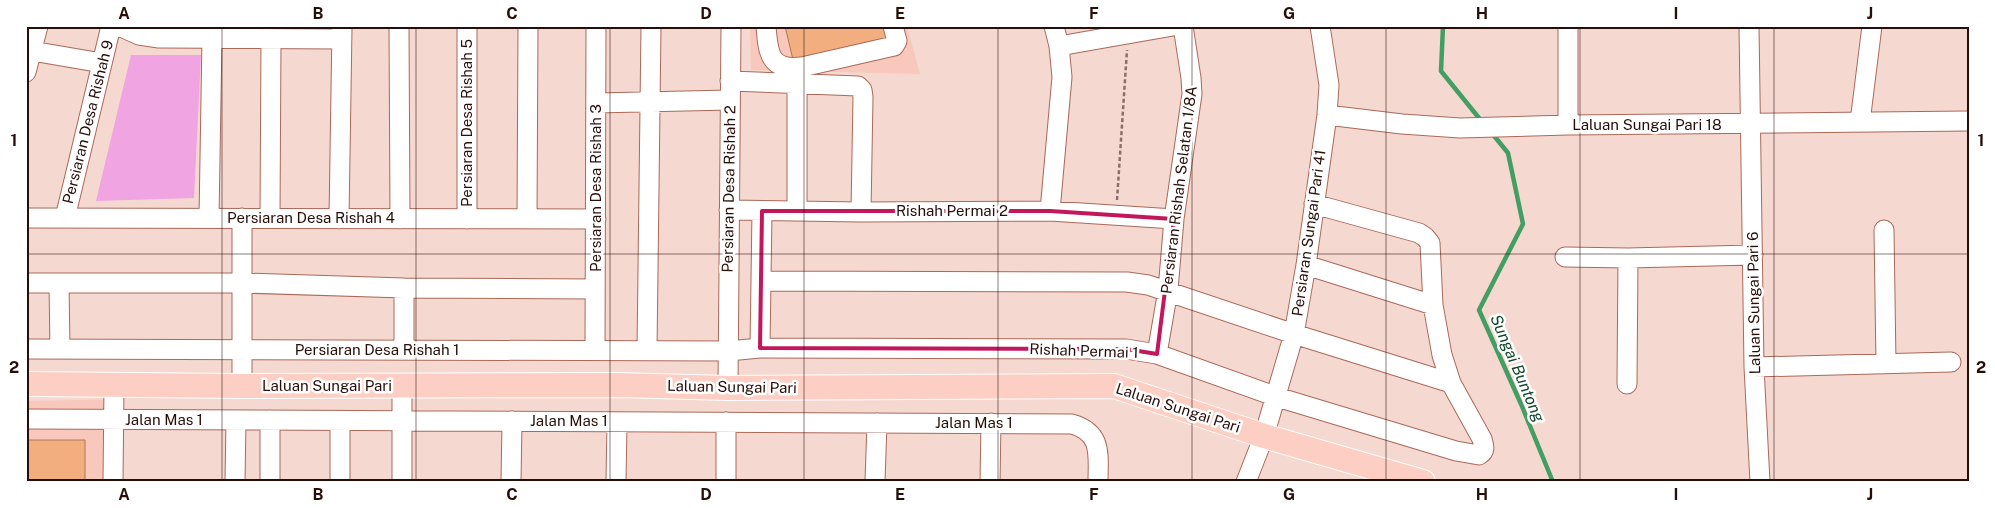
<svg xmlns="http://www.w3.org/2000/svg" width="1995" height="508" font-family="'Public Sans',sans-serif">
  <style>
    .built { fill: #f9c8bc }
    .green { fill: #f0a4e1 }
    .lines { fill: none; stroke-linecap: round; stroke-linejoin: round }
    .stream { stroke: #439e63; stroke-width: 4.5 }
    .building { fill: #f3ae80; stroke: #ae7651 }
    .minor-casing { stroke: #aa6959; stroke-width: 21 }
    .major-casing { stroke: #fff; stroke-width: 26 }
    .path { stroke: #8a6f68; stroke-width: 2.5; stroke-dasharray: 4 2.5; stroke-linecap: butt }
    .minor { stroke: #fff; stroke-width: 19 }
    .major { stroke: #fdcfc4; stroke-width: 24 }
    .marked { fill: none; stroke: #c2185b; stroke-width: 4; stroke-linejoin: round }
    .grid { fill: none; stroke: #270e09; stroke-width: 1; stroke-opacity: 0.55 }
    .labels { text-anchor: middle; stroke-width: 5; stroke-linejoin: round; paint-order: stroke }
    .street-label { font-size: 15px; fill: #270e09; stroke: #fff }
    .water-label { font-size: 16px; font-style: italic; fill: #0f4828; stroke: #fff }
    .neatline { fill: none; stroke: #270e09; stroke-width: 2 }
    .grid-label { font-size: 16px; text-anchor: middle; font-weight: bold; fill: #270e09 }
  </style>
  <rect width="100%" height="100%" fill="#f5d8d0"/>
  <!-- built -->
  <path class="built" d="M750 26H907L920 74 751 70Z
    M124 399 120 482H26V401Z"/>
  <!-- green -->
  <path class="green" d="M131 55H201L194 198 96 201Z"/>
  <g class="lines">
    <!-- stream -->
    <path class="stream" d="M1443 26 1441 71 1483 123
      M1491 132 1508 153 1523 224 1479 310 1521 404 1553 482"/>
  </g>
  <!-- building -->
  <path class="building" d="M785 26H886L889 41 794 64Z
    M26 440H85V482H26Z"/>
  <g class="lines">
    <!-- minor casing -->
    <g class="minor-casing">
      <path id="minor" d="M119 26 139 35 159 38 342 39
        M399 26 400 219
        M766 26C768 54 770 71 802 67L894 46 897 41 893 26
        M1568 26V125
        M1749 26 1754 367 1760 482
        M1059 46 1173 26
        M26 50 102 63
        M26 72 38 26
        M730 81 858 86 862 90 863 97 861 212
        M797 83V211
        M596 103 730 100
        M1327 115 1402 124 1460 128 1568 125 1969 121
        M1860 122 1872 26
        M729 210 861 212 1050 211 1174 219
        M1050 211 1062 77 1059 46 1054 26
        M26 218 596 219
        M65 218 111 26
        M209 218 212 39
        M270 218 271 39
        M339 219 342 27
        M467 219V26
        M527 219 528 26
        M1884 230 1886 364
        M1565 257 1628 258 1753 255
        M1306 265 1433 305
        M761 281 1127 282 1148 285 1294 334 1451 383
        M26 283H242L404 288
        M59 284 60 349
        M760 348 762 211
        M26 349 728 351 760 348 1126 349 1157 354 1277 397 1456 451 1479 455C1486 451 1484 446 1482 439L1451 383 1442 355 1433 305 1430 243 1425 237 1419 233 1314 204
        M404 350V288L595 289
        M595 350 596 26
        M647 351 651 26
        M1157 354 1168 290 1174 219 1192 94 1191 78 1183 26
        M1754 367 1951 362
        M1627 384 1628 258
        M242 386V218
        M402 386V482
        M728 388 731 26
        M26 419 1072 424C1103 433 1098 455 1098 482
        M726 422V482
        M113 482 114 385
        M235 482 236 420
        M270 482V420
        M340 482V421
        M511 482 512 421
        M616 482 617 422
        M875 482 877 423
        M990 482 991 423
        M1246 482 1264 436 1294 334 1306 265 1327 115 1329 85 1320 26"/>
    </g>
    <!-- major casing -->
    <g class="major-casing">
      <path id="major" d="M26 384 242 386 618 385 728 388 1114 386 1264 436 1423 482"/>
    </g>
    <!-- path -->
    <path class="path" d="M1117 200 1127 50"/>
    <!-- minor -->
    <use href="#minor" class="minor"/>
    <!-- major -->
    <use href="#major" class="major"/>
  </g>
  <!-- marked area -->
  <path class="marked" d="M762 211H1050L1174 219 1157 354 1126 349 760 348Z"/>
  <!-- grid -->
  <path class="grid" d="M222 26V482M416 26V482M610 26V482M804 26V482M998 26V482M1192 26V482M1386 26V482M1580 26V482M1774 26V482M26 254H1969"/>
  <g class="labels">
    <!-- street labels -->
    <g class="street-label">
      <text transform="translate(88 122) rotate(-76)" y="5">Persiaran Desa Rishah 9</text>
      <text transform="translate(467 123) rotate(-90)" y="5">Persiaran Desa Rishah 5</text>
      <text x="1647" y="130">Laluan Sungai Pari 18</text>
      <text transform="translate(596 188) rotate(-90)" y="5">Persiaran Desa Rishah 3</text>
      <text transform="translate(729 189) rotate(-89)" y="5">Persiaran Desa Rishah 2</text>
      <text transform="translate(1179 190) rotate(-83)" y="5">Persiaran Rishah Selatan 1/8A</text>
      <text x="952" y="216">Rishah Permai 2</text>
      <text x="311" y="223">Persiaran Desa Rishah 4</text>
      <text transform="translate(1309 233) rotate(-82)" y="5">Persiaran Sungai Pari 41</text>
      <text transform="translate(1754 303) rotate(-91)" y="5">Laluan Sungai Pari 6</text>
      <text x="377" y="355">Persiaran Desa Rishah 1</text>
      <text transform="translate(1084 351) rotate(2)" y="5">Rishah Permai 1</text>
      <text x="327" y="391">Laluan Sungai Pari</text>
      <text transform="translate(732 387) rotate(1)" y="5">Laluan Sungai Pari</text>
      <text transform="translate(1178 408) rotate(18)" y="5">Laluan Sungai Pari</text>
      <text x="164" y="425">Jalan Mas 1</text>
      <text x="569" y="426">Jalan Mas 1</text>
      <text x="974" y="428">Jalan Mas 1</text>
    </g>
    <!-- water labels -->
    <g class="water-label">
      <text transform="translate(1518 368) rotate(67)" y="6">Sungai Buntong</text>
    </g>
  </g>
  <!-- border -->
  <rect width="1995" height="508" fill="none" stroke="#ffffff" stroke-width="55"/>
  <rect x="28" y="28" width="1940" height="452" class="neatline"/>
  <g class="grid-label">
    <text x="124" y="19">A</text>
    <text x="318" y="19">B</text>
    <text x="512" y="19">C</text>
    <text x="706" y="19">D</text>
    <text x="900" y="19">E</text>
    <text x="1094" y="19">F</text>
    <text x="1289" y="19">G</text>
    <text x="1482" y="19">H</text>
    <text x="1676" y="19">I</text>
    <text x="1870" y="19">J</text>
    <text x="14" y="146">1</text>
    <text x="1981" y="146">1</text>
    <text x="14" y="373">2</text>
    <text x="1981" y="373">2</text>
    <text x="124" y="500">A</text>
    <text x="318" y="500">B</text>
    <text x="512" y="500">C</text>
    <text x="706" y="500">D</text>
    <text x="900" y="500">E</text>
    <text x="1094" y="500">F</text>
    <text x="1289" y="500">G</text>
    <text x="1482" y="500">H</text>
    <text x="1676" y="500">I</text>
    <text x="1870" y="500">J</text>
  </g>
</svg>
